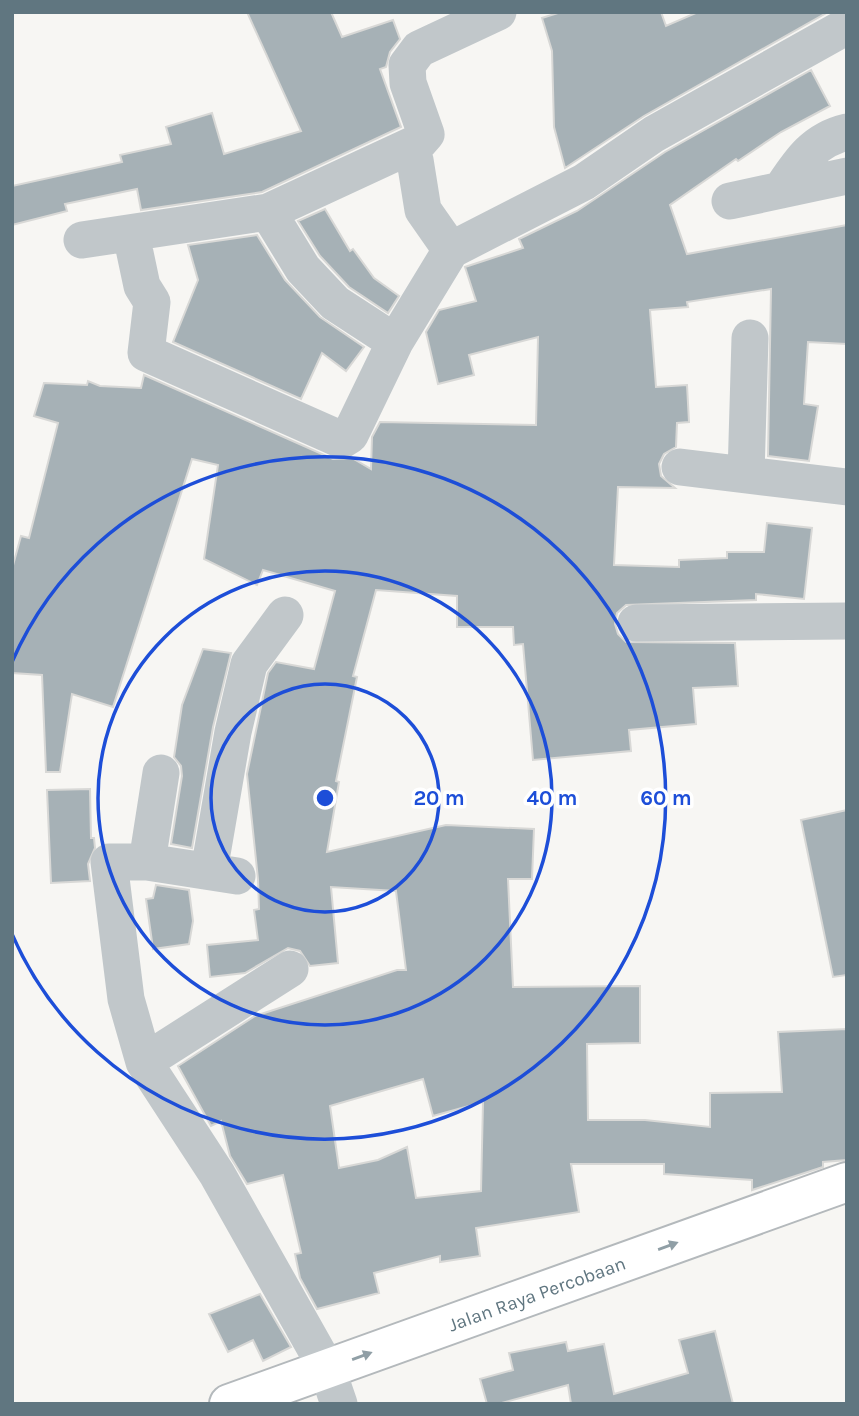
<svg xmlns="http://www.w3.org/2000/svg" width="859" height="1416" font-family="Karla,sans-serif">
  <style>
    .building { fill: #a6b1b6; stroke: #d8d8d6; stroke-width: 2; fill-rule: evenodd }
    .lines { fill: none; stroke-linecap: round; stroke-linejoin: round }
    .highway-casing { stroke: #b4b9bc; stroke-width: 42 }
    .minor { stroke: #c1c7ca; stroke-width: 37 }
    .highway { stroke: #fff; stroke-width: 38 }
    .oneway { fill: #909fa6 }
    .ring { fill: none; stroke: #1d4ed8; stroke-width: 3.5 }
    .labels { text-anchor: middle; stroke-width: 7; stroke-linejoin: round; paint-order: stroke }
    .street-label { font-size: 19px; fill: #607680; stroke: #fff }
    .centre { fill: #1d4ed8; stroke: #fff; stroke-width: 3.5 }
    .ring-label { font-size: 21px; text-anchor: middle; font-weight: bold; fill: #1d4ed8; stroke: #fff; stroke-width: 7; stroke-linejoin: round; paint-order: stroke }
  </style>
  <rect width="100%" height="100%" fill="#f7f6f3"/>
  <!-- building -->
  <path class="building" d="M247 12H331L342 37 393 20 400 39 390 52 386 67 380 69 401 127 262 192 141 210 137 189 65 204 67 211 12 225V186L122 162 120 155 171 144 166 127 212 113 224 154 301 131Z
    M561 12H661L666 26 698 12H828L644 116 565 168 554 127 552 51 542 18Z
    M811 70 830 106 781 132 738 161 736 159 670 205 687 254 847 225V344L808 342 804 404 818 406 809 461 768 456 771 289 687 302 688 307 650 310 656 387 687 385 689 422 677 423 676 447 664 454 659 464 661 476 675 488 618 487 614 565 679 567V560L727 558V552H764L767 523 812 528 804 599 756 594V600L626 605 617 613 615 624 618 634 626 642 735 643 738 686 693 688 696 724 629 730 631 751 533 760 523 644 514 645 513 627H457V596L376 590 353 676 357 677 336 781 339 782 327 852 446 825 534 829 532 879H508L513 987 640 986V1043L587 1044 588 1120H645L710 1127V1093L782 1092 778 1032 847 1029V1160L823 1162V1167L752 1190V1180L664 1174V1164H571L579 1212 476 1228 480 1256 440 1262V1256L374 1273 379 1293 317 1309 300 1278 295 1254 301 1253 283 1175 247 1184 230 1156 221 1121 211 1126 178 1066 255 1016 397 970H406L396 891 331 887 338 963 310 966 300 951 288 948 245 973 210 977 207 945 258 940 254 910 259 909 258 879 247 774 268 673 276 662 314 669 335 591 263 570 257 585 204 559 218 465 192 459 113 707 72 694 60 772H46L42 675 12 673V569L21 536 29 538 58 423 34 416 44 383 87 385 88 381 100 386 141 388 144 375 333 459 352 458 371 469 372 437 380 422 536 425 538 337 469 355 474 375 438 384 426 332 439 310 476 301 465 267 523 248 519 239 577 211 665 152ZM423 1079 433 1116 483 1102 481 1191 416 1198 407 1147 378 1160 339 1168 330 1106Z
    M325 209 350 251 353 249 374 278 399 296 388 313 349 287 320 256 298 221Z
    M257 235 285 280 320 317 364 347 346 371 322 353 301 399 173 342 198 280 188 245Z
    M203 649 231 653 213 727 192 848 171 844 182 776 181 766 174 757 182 705Z
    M90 789 91 838H94L95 848 88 864 90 881 51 883 47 790Z
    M847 810V975L833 977 801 820Z
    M156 885 189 890 193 921 189 944 153 949 146 899 153 898Z
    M260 1294 291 1347 263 1361 253 1340 228 1352 209 1314Z
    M715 1331 733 1404H571L568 1385 498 1404H487L480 1379 513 1370 509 1353 566 1342 568 1351 604 1344 614 1394 688 1373 679 1340Z"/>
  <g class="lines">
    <!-- highway casing -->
    <g class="highway-casing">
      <g id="highway">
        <path id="s1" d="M229 1404 847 1182"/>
      </g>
    </g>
    <!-- minor -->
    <path class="minor" d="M407 148 415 160 423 210 451 250 584 182 654 134 847 26
      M781 190C799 163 813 140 847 132
      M730 201 847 176
      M131 234 142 286 152 302 146 353 342 440 350 435 395 342 451 250
      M82 240 268 212
      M750 338 746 475 847 487
      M395 342 335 303 303 269 268 212 419 142 426 134 408 83 407 65 419 49 498 12
      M680 467 746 475
      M636 623 847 621
      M147 862 161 773
      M209 871 233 732 249 664 285 615
      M237 876 147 862H109L126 999 144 1062 217 1174 327 1369 339 1404
      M144 1062 290 969"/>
    <!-- highway -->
    <use href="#highway" class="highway"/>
  </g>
  <!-- one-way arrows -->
  <defs><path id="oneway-solid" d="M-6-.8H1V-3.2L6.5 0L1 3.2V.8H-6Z" transform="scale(1.75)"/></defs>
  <g class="oneway">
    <use href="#oneway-solid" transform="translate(668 1246) rotate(-20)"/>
    <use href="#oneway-solid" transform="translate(362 1356) rotate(-20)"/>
  </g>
  <!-- distance rings -->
  <g class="ring">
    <circle cx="325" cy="798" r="114"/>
    <circle cx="325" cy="798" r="227"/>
    <path d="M12 662A341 341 0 1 1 12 934"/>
  </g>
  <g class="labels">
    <!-- street labels -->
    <g class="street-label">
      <text dy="7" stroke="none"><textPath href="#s1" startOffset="327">Jalan Raya Percobaan</textPath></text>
    </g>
  </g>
  <circle cx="325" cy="798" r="10" class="centre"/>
  <g class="ring-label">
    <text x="439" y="805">20 m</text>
    <text x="552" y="805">40 m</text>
    <text x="666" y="805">60 m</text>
  </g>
  <!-- border -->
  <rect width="859" height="1416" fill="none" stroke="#607680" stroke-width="28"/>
</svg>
